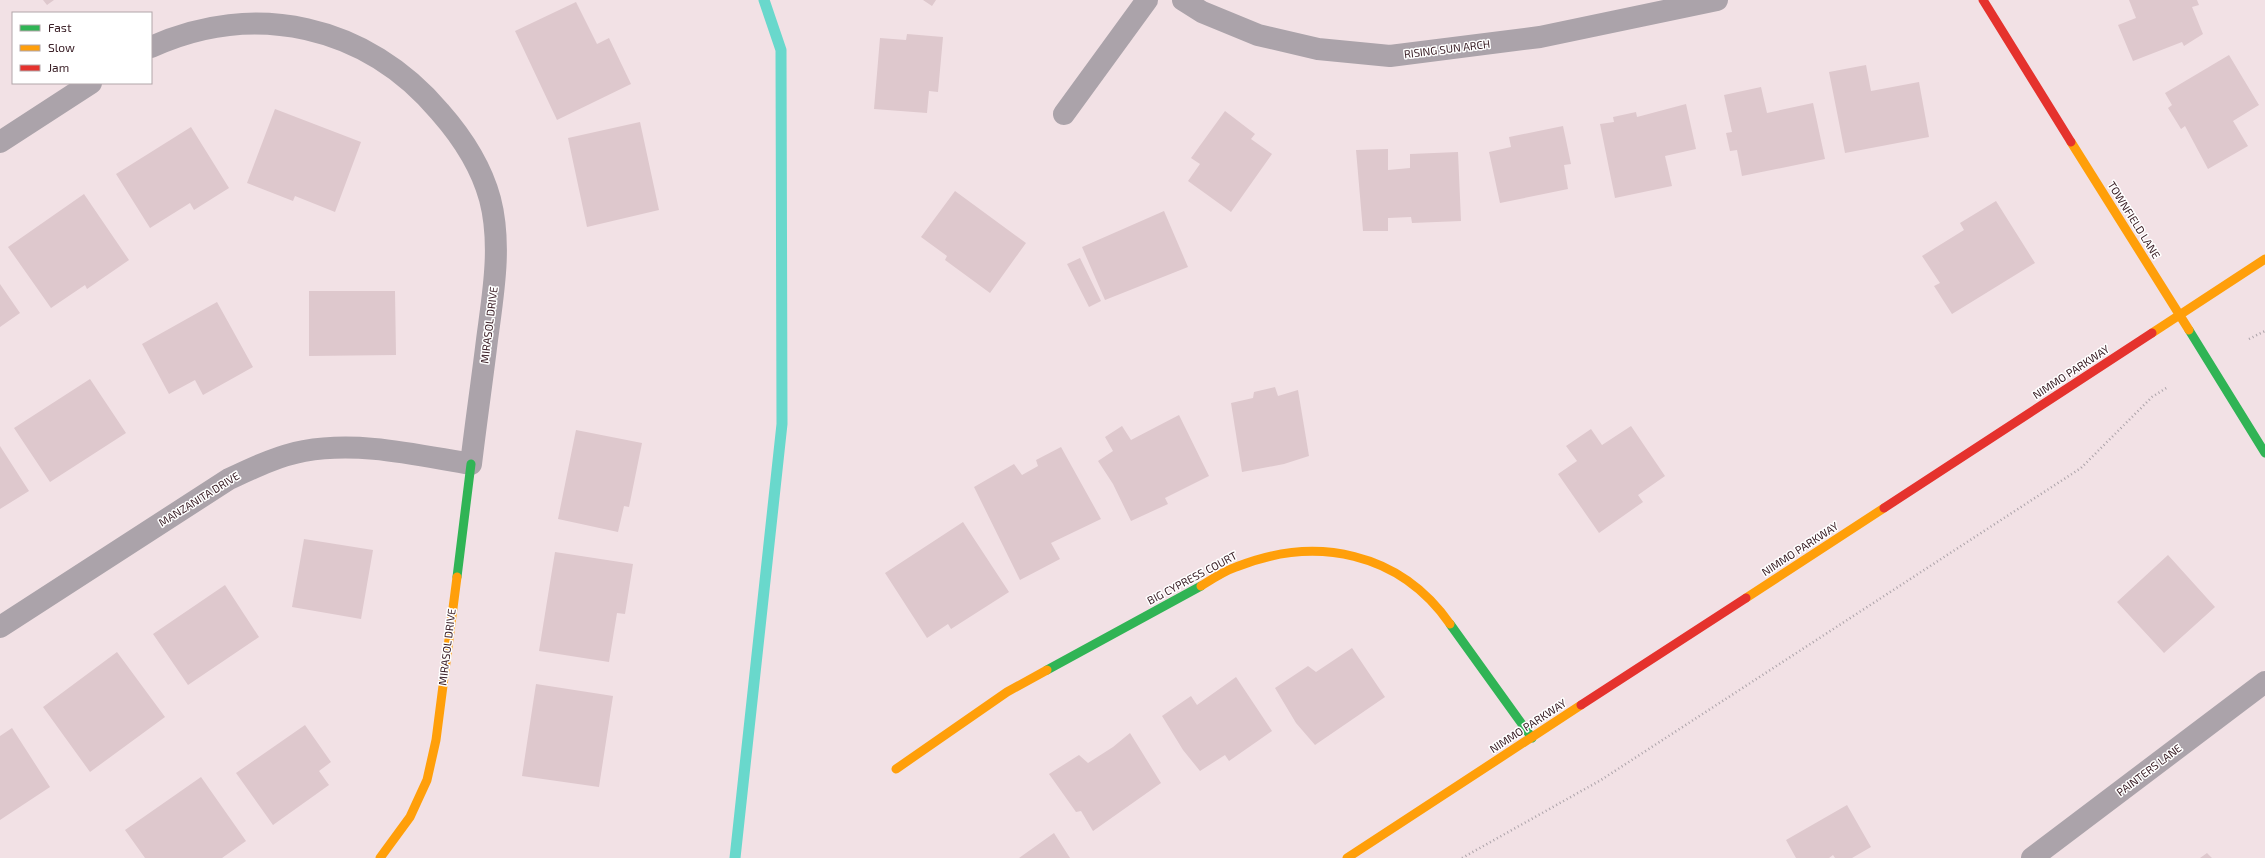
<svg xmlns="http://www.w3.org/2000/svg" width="2265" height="858" font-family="'Exo 2',sans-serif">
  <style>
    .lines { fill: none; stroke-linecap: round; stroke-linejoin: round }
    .stream { stroke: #69d8cc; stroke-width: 11 }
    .building { fill: #dec8cd }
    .path { stroke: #aba2a8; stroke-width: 2.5; stroke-dasharray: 1 3; stroke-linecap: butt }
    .street { stroke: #aba3aa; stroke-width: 22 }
    .fast { stroke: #30b455; stroke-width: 9 }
    .slow { stroke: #ff9f0a; stroke-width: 9 }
    .jam { stroke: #e5322d; stroke-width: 9 }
    .labels { text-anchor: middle; stroke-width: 3; stroke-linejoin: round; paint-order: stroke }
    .street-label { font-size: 11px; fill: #3b2027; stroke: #fff }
  </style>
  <rect width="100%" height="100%" fill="#f2e1e5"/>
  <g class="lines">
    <!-- stream -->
    <path class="stream" d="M735 858 782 424 781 50 764 0"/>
  </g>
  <!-- building -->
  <path class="building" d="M43 0H54L47 5Z
    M923 0H936L932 6Z
    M2129 0H2197L2199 5 2192 7 2203 34 2184 46 2182 42 2133 61 2118 25 2136 18Z
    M576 2 597 44 609 38 631 84 557 120 515 31Z
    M907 34 943 37 938 92 929 91 927 113 874 109 880 38 906 40Z
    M2229 55 2259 105 2233 121 2248 146 2208 169 2185 126 2181 129 2168 108 2172 105 2165 93Z
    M1866 65 1871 91 1919 82 1929 137 1845 153 1829 72Z
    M1761 87 1767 113 1813 103 1825 159 1742 176 1737 150 1730 151 1726 133 1732 132 1724 95Z
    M1686 104 1696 149 1665 156 1672 186 1615 198 1600 124 1614 122 1613 117 1636 112 1637 117Z
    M275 109 361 142 335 212 295 196 293 201 247 183Z
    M1225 111 1255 134 1251 139 1272 154 1231 212 1188 181 1200 164 1191 158Z
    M640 122 659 210 587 227 568 138Z
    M1563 126 1571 164 1564 165 1568 189 1500 203 1489 152 1511 147 1509 137Z
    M191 127 229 188 194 210 190 203 150 228 116 174Z
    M1388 149V170L1410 168V154L1458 152 1461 221 1412 223 1411 217 1388 218V231H1363L1356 150Z
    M955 191 1026 243 990 293 945 260 947 256 921 237Z
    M84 194 129 260 87 289 85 285 51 308 8 247Z
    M1996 201 2035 263 1952 314 1934 286 1940 283 1922 256 1964 230 1960 223Z
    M1164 211 1188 267 1105 300 1082 247Z
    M1080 258 1101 301 1089 307 1067 264Z
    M0 284 20 313 0 327Z
    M309 291H395L396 355 309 356Z
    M217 302 253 367 203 395 195 380 169 394 142 344Z
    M90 379 126 433 50 482 14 428Z
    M1275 387 1278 396 1298 390 1309 456 1284 464 1242 472 1231 403 1253 398 1254 392Z
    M1179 415 1209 476 1165 498 1168 504 1131 521 1113 484 1098 461 1113 451 1105 437 1122 426 1131 440Z
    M1631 426 1665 476 1638 495 1643 502 1599 533 1558 474 1577 461 1566 446 1591 429 1602 445Z
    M576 430 642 443 629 507 624 506 618 532 558 519Z
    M0 446 29 491 0 509Z
    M1061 447 1101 519 1051 543 1060 559 1020 580 974 487 1014 464 1022 475 1038 466 1036 460Z
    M963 522 1009 592 951 629 948 624 927 638 885 573Z
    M304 539 373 550 361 619 292 607Z
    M555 552 633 564 625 614 617 613 609 662 539 651Z
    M2168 555 2215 607 2164 653 2117 602Z
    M225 585 259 637 188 685 153 634Z
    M1352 648 1385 697 1315 745 1296 723 1275 688 1308 666 1316 672Z
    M117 652 165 717 90 772 43 707Z
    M1236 677 1272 731 1229 761 1225 755 1200 771 1183 750 1162 716 1191 696 1197 705Z
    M536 684 613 696 599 787 522 776Z
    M305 725 331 762 319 771 329 785 273 825 236 773Z
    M12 728 50 787 0 820V736Z
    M1130 733 1161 783 1093 831 1081 811 1076 812 1049 774 1079 755 1088 763 1113 747Z
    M201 777 246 841 222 858H145L125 830Z
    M1847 805 1871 847 1852 858H1835L1833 855 1829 858H1796L1786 840Z
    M1054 833 1070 858H1019Z
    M2207 853 2212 858H2200Z"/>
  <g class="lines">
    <!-- path -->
    <path class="path" d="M2249 339 2265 331
      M1462 858 1601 780 2081 468 2152 397 2168 387"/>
    <!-- street -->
    <path class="street" d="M1183 0 1202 12 1258 35 1318 49 1390 56 1540 37 1717 0
      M1064 114 1147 0
      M0 142 91 83
      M0 627 229 479C253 468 277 456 304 451 360 441 416 455 471 464 476 422 482 381 487 340 493 294 502 245 490 199 481 166 462 137 440 112 367 25 254 0 151 47
      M2032 858 2265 682"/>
    <!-- fast -->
    <path class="fast" d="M2189 330 2265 453
      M457 577 471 464
      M1450 624 1532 738
      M1047 670 1201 586"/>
    <!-- slow -->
    <path class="slow" d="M2071 142 2189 330
      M2152 333 2265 259
      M1201 586C1212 579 1224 571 1236 567 1316 535 1400 552 1450 624
      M1746 598 1884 508
      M896 769 1007 692 1047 670
      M380 858 410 817 427 780 436 740 457 577
      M1347 858 1581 705"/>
    <!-- jam -->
    <path class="jam" d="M1983 0 2071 142
      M1884 508 2152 333
      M1581 705 1746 598"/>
  </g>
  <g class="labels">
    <!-- street labels -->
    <g class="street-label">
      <text transform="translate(1447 49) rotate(-7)" y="4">RISING SUN ARCH</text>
      <text transform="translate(2134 220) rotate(58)" y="4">TOWNFIELD LANE</text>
      <text transform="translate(489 325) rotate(-83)" y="4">MIRASOL DRIVE</text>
      <text transform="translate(2071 372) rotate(-33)" y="4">NIMMO PARKWAY</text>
      <text transform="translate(199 499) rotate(-32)" y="4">MANZANITA DRIVE</text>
      <text transform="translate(1800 549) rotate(-33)" y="4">NIMMO PARKWAY</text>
      <text transform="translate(1192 578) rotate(-28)" y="4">BIG CYPRESS COURT</text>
      <text transform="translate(447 647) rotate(-83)" y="4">MIRASOL DRIVE</text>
      <text transform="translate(1528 726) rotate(-33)" y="4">NIMMO PARKWAY</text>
      <text transform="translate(2149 770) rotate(-37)" y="4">PAINTERS LANE</text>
    </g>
  </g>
  <!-- legend -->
  <rect x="12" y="12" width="140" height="72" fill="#ffffff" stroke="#b1a6a9"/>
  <rect x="20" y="25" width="20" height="6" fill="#30b455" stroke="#b1a6a9"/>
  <text x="48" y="32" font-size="12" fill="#3b2027">Fast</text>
  <rect x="20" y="45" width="20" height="6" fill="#ff9f0a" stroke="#b1a6a9"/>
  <text x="48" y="52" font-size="12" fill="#3b2027">Slow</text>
  <rect x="20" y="65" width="20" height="6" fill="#e5322d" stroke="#b1a6a9"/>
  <text x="48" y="72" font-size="12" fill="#3b2027">Jam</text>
</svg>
